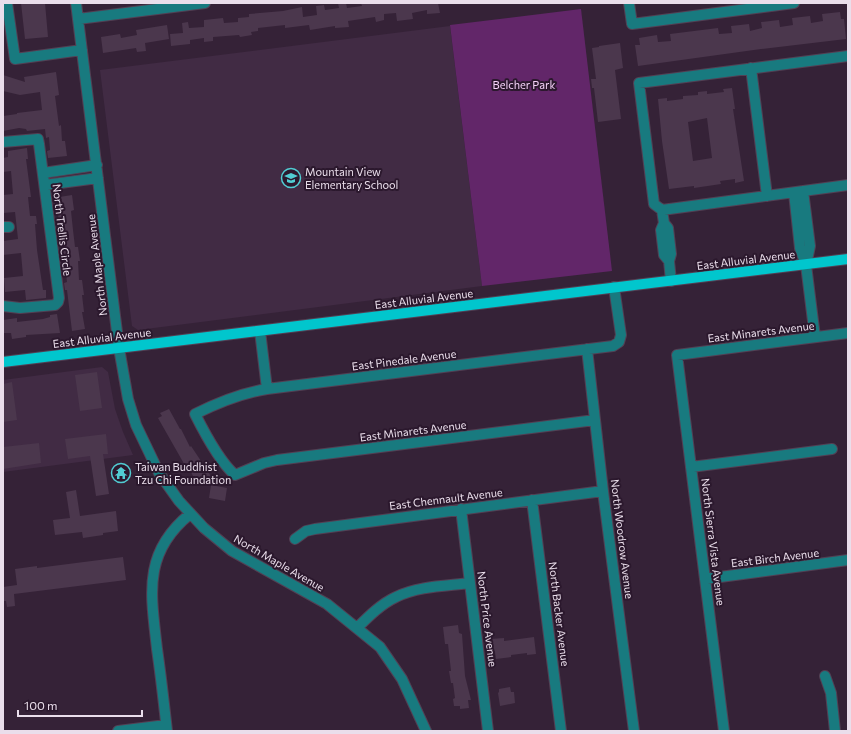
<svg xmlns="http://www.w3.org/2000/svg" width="851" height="734" font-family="Commissioner,sans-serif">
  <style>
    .built { fill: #412b44 }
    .green { fill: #622669 }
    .building { fill: #4b374d; fill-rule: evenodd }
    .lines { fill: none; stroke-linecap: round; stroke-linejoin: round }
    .minor-casing { stroke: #524054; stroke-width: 12 }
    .major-casing { stroke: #524054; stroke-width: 12 }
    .minor { stroke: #187a7f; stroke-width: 10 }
    .major { stroke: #01c6cd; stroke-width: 10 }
    .labels { text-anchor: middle; stroke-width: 4; stroke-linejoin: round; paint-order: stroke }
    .park-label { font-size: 11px; fill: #f5d2f8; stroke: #2b182d }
    .poi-label { font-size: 11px; fill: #eadeeb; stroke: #2b182d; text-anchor: start }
    .street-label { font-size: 11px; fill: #eadeeb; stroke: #2b182d }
  </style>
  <rect width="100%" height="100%" fill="#352237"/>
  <!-- built -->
  <path class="built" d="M450 26 482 286 138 330 132 326 100 70Z
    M102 367 108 372 115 409 123 432 133 455 3 472V380Z"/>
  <!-- green -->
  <path class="green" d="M581 9 612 271 482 286 450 25Z"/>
  <!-- building -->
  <path class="building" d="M21 3H45L48 37 25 39Z
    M338 3H346L347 8 362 6 361 3H438L440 13 427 14V10L412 13 413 19 397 21 396 13 384 14V20L376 22 375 17 348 21 349 27 335 28V26L310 30 309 25 285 28V25L258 28V31L251 32 252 35 240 37 239 35 213 37V41L204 42V38L190 40V44L171 46 170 34 183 33 182 23 188 22 189 28 204 27V20L223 18 224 23 238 22V18L249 17V14L283 11 302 7 303 17 317 15 316 6 324 5 325 10 339 8Z
    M840 12 841 19H844L846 39 761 49 638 66 635 45H640L639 38 657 35 658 42 671 41 670 34 718 28 719 34 732 33 731 26 749 24 750 31 762 28 761 22 779 20 780 27 793 25 792 18 810 16 811 23 823 21 822 14Z
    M167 25 169 39 145 43 146 51 137 52 136 48 103 53 101 37 120 34 121 38 137 35 136 30Z
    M620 43 623 68 615 70 621 119 598 122 594 88H592L591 79H596L592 48 599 47V46Z
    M56 72 59 95 55 96 59 126 61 125 62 141H65L67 156 48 158 47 151 50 150 49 137 46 138 45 129 27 131 26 129 19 128 3 131V116L17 114V113L42 110 40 92 20 95 3 91V75L25 82 24 77Z
    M732 88 735 109H733L744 181 735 183V179L720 181 721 184 694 188V186L669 189 662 141 658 99 667 98V101L683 99V96L698 95V92L707 91V94L724 92 723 89ZM707 118 712 158 693 161 688 122Z
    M27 148 28 159H26L31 197H28L30 216H36L37 224H35L37 250 43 290H46V298L26 300 25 290 5 292 4 278 23 276 21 253 3 255V241L18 239 15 212 3 213V195L13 194 11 171 3 172V158L8 157V151Z
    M72 195 74 210 71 211 73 230 75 247H78L80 261H78L79 280H82L84 295H82L84 312H82L85 329 72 331 67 290H65L64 283 67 282 65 262 61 263V260L60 256H63L57 206H54L53 198Z
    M57 314 60 333 26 335V337L12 339 11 333H3V320L17 318V322L43 319 50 317V315Z
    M97 372 102 408 80 411 75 375Z
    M12 382 17 420 3 422V384Z
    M169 409 180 429H181L190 447 191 446 203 464 204 463 212 479 202 484 200 480 196 482 189 468 187 469 158 418 162 416 160 413Z
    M106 434 108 454H103L109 494 96 496 90 456 68 459 65 439Z
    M39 443 41 463 3 469V447Z
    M211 485 227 488 225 501 209 498Z
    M76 490 80 516 116 511 118 531 103 533V535L83 538 82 532 55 535 53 520 70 518 66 492Z
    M123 557 126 580 14 594 15 606 7 607 6 601H3V587L17 585 15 569 37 566V568Z
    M458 625 459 633 462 634 465 676 471 700H468L469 708 460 709V706H454L453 699 455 698 453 683H451L449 671H451L448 644H445L443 627Z
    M534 637 536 654 527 655V653L511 655V657L496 659 495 652 494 650H492L491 639 504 638V641Z
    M510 687 511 692H514L515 703 500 706 498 693 499 692V689Z"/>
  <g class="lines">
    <!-- minor casing -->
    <g class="minor-casing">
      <path id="minor" d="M7 3 15 59 82 50
        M76 3 119 348 128 399 136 425 159 473 179 501 204 528 232 551 327 604 380 647 402 679 426 731
        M629 3 632 24 794 3
        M78 19 205 3
        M848 56 639 83 654 204 662 210 848 185
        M751 68 767 196
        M3 142 38 139 39 144 59 298 58 302 55 305 20 308 3 306
        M43 173 97 165
        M45 185 98 178
        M803 191 810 246 806 265
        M794 193 800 248 806 265 815 337
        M662 210 664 223 668 228 671 254 669 261 671 281
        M664 223 661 230 664 255 669 261
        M3 227H9
        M260 331 267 389
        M587 349 603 491 634 731
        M595 420 277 460 264 463 235 475C220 462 204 432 195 414 219 402 241 393 267 389L613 346 619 342 621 335 614 287
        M691 467 832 449
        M532 500 561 731
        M461 509 488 731
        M295 539 306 531 315 529 603 491
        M705 579 848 560
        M357 628C369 616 381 604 396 597 418 586 446 586 470 583
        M825 676 831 693 835 731
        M118 731 166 725
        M167 731C164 704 161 676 157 649 151 594 142 553 190 514
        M724 731 677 355 848 333"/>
    </g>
    <!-- major casing -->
    <g class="major-casing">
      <path id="major" d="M3 362 848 259"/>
    </g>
    <!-- minor -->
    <use href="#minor" class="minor"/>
    <!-- major -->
    <use href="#major" class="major"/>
  </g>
  <!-- icons -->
  <defs>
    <g id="school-ring" transform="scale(1)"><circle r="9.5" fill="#2b182d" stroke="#51ccd2" stroke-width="1.5"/><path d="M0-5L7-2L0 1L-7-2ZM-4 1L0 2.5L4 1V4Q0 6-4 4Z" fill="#51ccd2"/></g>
    <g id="temple-ring" transform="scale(1)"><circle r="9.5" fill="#2b182d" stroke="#51ccd2" stroke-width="1.5"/><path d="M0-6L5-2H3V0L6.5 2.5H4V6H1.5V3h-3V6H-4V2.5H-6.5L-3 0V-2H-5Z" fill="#51ccd2"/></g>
  </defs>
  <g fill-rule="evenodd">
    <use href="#school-ring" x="291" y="178"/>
    <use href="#temple-ring" x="121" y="473"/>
  </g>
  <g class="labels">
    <!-- park labels -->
    <g class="park-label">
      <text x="524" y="89">Belcher Park</text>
    </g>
    <!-- poi labels -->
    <g class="poi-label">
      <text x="305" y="176">Mountain View<tspan x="305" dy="13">Elementary School</tspan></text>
      <text x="135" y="471">Taiwan Buddhist<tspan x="135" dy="13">Tzu Chi Foundation</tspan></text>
    </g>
    <!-- street labels -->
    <g class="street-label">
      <text transform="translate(62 230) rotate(83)" y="4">North Trellis Circle</text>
      <text transform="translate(746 260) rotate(-7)" y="4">East Alluvial Avenue</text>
      <text transform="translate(97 265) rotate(-97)" y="4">North Maple Avenue</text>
      <text transform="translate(424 299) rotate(-7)" y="4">East Alluvial Avenue</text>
      <text transform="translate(761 332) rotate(-7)" y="4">East Minarets Avenue</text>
      <text transform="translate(102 338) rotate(-7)" y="4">East Alluvial Avenue</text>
      <text transform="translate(404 360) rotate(-7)" y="4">East Pinedale Avenue</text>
      <text transform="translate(413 431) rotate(-7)" y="4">East Minarets Avenue</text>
      <text transform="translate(446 499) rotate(-7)" y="4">East Chennault Avenue</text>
      <text transform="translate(622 539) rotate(83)" y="4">North Woodrow Avenue</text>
      <text transform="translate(713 542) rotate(83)" y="4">North Sierra Vista Avenue</text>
      <text transform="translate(775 558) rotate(-7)" y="4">East Birch Avenue</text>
      <text transform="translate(279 563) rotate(30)" y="4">North Maple Avenue</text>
      <text transform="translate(559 614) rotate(83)" y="4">North Backer Avenue</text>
      <text transform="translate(487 619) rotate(83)" y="4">North Price Avenue</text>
    </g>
  </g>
  <!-- border -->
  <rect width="851" height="734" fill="none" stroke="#eadeeb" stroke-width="8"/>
  <!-- scale -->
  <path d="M18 710v6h124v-6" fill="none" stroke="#eadeeb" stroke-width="2"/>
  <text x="24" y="710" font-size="12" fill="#eadeeb" stroke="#2b182d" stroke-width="3" paint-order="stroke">100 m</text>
</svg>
